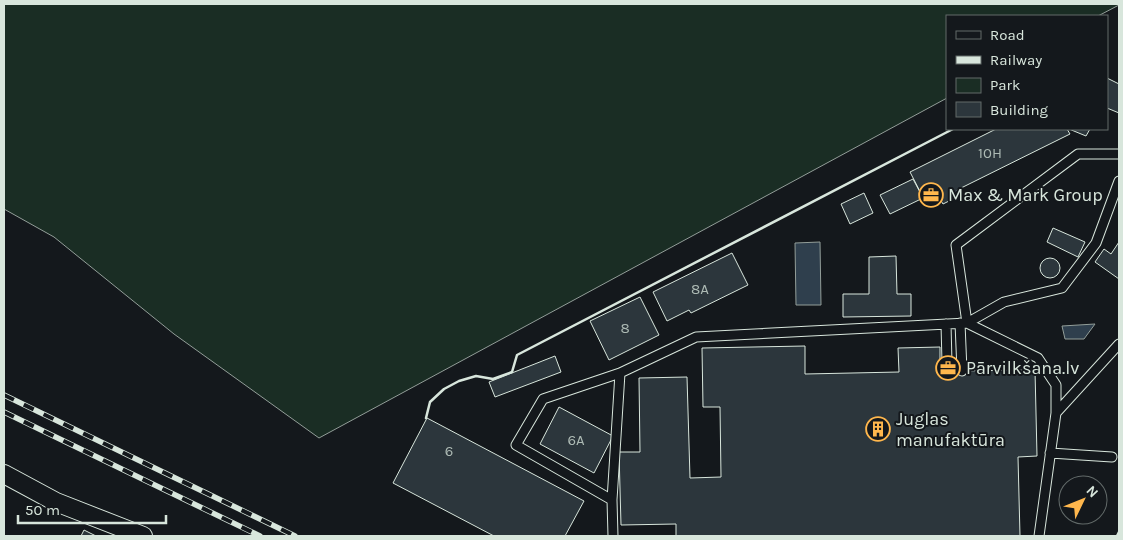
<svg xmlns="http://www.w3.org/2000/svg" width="1123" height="540" font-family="Karla,sans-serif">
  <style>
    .green { fill: #1a2d24; stroke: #939e99 }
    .water { fill: #2f3f4d; stroke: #939e99 }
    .building { fill: #2c363c; stroke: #d8e6dc }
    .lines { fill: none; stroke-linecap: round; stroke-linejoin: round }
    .service-casing { stroke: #d8e6dc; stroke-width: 11 }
    .minor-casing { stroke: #d8e6dc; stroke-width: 20 }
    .service { stroke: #14181c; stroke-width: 9 }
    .minor { stroke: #14181c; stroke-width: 18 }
    .rail-casing { stroke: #d8e6dc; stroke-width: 5.5 }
    .rail { stroke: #14181c; stroke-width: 4; stroke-dasharray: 11; stroke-linecap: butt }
    .wall { stroke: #d8e6dc; stroke-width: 2.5 }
    .labels { text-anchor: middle; stroke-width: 4; stroke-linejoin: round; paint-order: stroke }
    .number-label { font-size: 15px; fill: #adbab4 }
    .poi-label { font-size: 18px; fill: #d8e6dc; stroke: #14181c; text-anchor: start }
  </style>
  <rect width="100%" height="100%" fill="#14181c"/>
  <!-- green -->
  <path class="green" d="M4 4H1119V5L1098 16H947V98L319 438 174 334 54 237 4 209Z"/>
  <!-- water -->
  <path class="water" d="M820 242 821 305H796L795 243Z
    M1095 324 1084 339H1065L1062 326Z"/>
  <!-- building -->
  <path class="building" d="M1107 78 1119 84V113L1107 108Z
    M996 129H1067L1070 134 957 190 959 196 943 204 940 199 927 205 910 172Z
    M1069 129H1090L1086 136Z
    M913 179 923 198 890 214 880 195Z
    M864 193 873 213 850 224 841 204Z
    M1053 228 1085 242 1078 257 1047 242Z
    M1119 242V279L1095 262 1104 249 1111 254Z
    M732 253 748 285 691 313 689 310 667 321 653 292Z
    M896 256 897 294H911V316L843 317V294H869V257Z
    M1040 268a10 10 0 1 1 20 0a10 10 0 1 1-20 0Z
    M640 297 659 335 609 360 590 321Z
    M805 346V374L899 372 898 348 940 347V363L954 362V371L1035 370 1037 456 1018 457 1020 536H676V524L621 525 619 452H640L639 378 687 377 690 478 721 477 720 407H703L702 348Z
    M555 356 561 372 495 397 489 382Z
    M559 407 613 436 594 473 540 444Z
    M427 418 584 501 565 536H494L393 483Z
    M84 530 96 536H81Z"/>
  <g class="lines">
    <!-- service casing -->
    <g class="service-casing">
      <path id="service" d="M1119 154H1078L956 245 967 323 1004 302 1062 288 1096 243 1119 181
        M960 323 962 371
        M946 324 947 363
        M1056 413 1119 344
        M1050 453 1112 457
        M612 500 516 445 543 399 620 373
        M613 536 612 500 620 373 696 337 967 323 1038 358 1056 385V413L1039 536"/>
    </g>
    <!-- minor casing -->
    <g class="minor-casing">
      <path id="minor" d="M4 474 56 502 143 536"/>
    </g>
    <!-- service -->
    <use href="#service" class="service"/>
    <!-- minor -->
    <use href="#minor" class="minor"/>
    <!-- rail casing -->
    <g class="rail-casing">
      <path id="rail" d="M4 395 295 536
        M4 412 260 536"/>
    </g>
    <!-- rail -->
    <use href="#rail" class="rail"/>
    <!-- wall -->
    <path class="wall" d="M426 418 430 402 444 389 459 381 476 376 493 379 512 372 517 355 953 129
      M1117 536 1119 532"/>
  </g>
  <!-- icons -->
  <defs>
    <g id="office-ring" transform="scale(1.25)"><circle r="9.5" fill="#14181c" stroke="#ffb74d" stroke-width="1.5"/><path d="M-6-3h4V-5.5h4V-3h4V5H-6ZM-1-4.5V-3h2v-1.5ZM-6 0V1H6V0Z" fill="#ffb74d"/></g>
    <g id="building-ring" transform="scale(1.25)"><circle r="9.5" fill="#14181c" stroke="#ffb74d" stroke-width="1.5"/><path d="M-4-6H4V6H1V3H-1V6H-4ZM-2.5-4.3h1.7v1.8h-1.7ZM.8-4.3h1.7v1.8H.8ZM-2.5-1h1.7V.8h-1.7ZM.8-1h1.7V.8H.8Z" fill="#ffb74d"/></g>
  </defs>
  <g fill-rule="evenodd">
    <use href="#office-ring" x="931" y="195"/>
    <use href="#office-ring" x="948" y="368"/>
    <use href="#building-ring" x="878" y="429"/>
  </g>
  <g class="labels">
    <!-- number labels -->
    <g class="number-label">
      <text x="990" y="158">10H</text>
      <text x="700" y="294">8A</text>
      <text x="625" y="333">8</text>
      <text x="576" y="445">6A</text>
      <text x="449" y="456">6</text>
    </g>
    <!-- poi labels -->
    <g class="poi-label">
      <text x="948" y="201">Max &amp; Mark Group</text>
      <text x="966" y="374">Pārvilkšana.lv</text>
      <text x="896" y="425">Juglas<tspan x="896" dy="21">manufaktūra</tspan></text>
    </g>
  </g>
  <!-- border -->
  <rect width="1123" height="540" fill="none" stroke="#d8e6dc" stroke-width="10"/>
  <!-- legend -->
  <rect x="946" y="15" width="162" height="115" fill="#14181c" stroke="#626a69"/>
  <rect x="956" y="31" width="25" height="8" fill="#14181c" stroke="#626a69"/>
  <text x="990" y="40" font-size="15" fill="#d8e6dc">Road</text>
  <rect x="956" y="56" width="25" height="8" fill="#d8e6dc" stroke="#626a69"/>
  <text x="990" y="65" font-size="15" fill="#d8e6dc">Railway</text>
  <rect x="956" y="78" width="25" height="15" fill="#1a2d24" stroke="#626a69"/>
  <text x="990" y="90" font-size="15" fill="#d8e6dc">Park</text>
  <rect x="956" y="102" width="25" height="15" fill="#2c363c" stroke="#626a69"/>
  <text x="990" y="115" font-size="15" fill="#d8e6dc">Building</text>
  <!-- north arrow -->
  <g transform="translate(1083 500) rotate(47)"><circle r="24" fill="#14181c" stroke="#626a69"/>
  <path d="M0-4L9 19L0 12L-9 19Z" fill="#ffb74d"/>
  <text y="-8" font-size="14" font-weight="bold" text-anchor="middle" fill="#d8e6dc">N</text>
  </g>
  <!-- scale -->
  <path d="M18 515v8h148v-8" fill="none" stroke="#d8e6dc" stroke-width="2.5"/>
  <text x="25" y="515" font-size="15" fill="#d8e6dc" stroke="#14181c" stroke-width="4" paint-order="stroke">50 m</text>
</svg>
